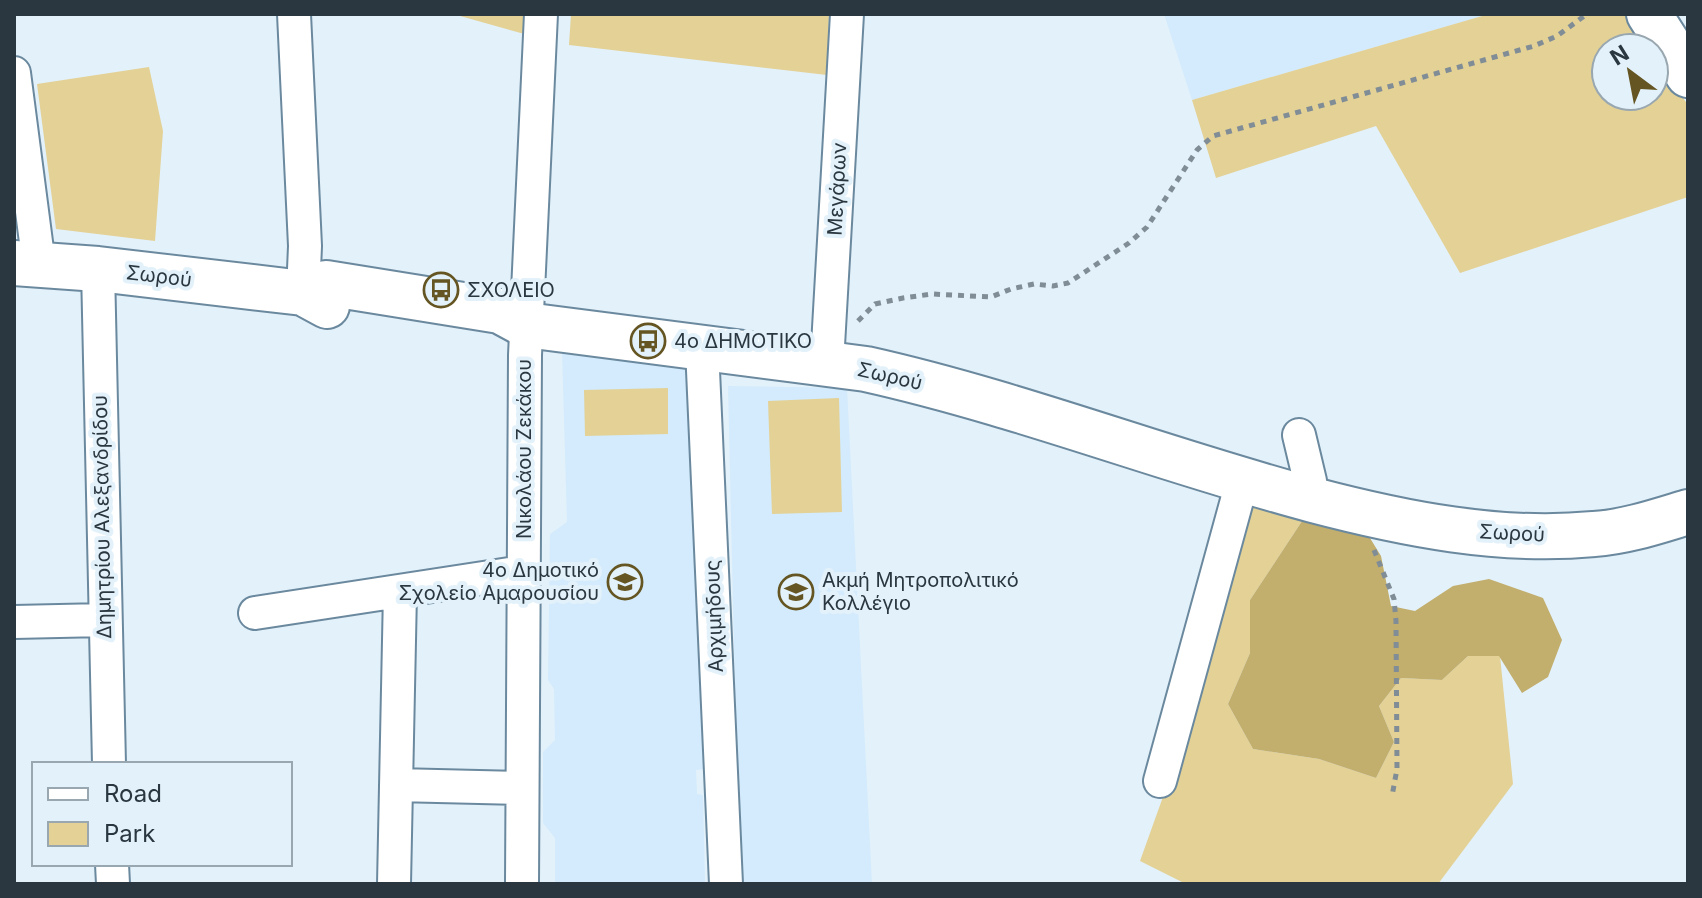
<svg xmlns="http://www.w3.org/2000/svg" width="1702" height="898" font-family="Inter,sans-serif">
  <style>
    .built { fill: #d3ebfc }
    .green { fill: #e3d196 }
    .forest { fill: #c2ae6d }
    .lines { fill: none; stroke-linecap: round; stroke-linejoin: round }
    .street-casing { stroke: #6b899e; stroke-width: 36 }
    .secondary-casing { stroke: #6b899e; stroke-width: 48 }
    .path { stroke: #808d96; stroke-width: 5; stroke-dasharray: 6 6; stroke-linecap: butt }
    .street { stroke: #fff; stroke-width: 32 }
    .secondary { stroke: #fff; stroke-width: 44 }
    .labels { text-anchor: middle; stroke-width: 8; stroke-linejoin: round; paint-order: stroke }
    .street-label { font-size: 20px; fill: #2a3740; stroke: #e3f1fa }
    .poi-label { font-size: 20px; fill: #2a3740; stroke: #e3f1fa; text-anchor: start }
  </style>
  <rect width="100%" height="100%" fill="#e3f1fa"/>
  <!-- built -->
  <path class="built" d="M1164 14H1489L1192 100Z
    M562 350 693 369 704 769 696 770 697 794 703 795 705 884H555V838L543 823V752L555 740 554 689 548 680 550 534 567 522Z
    M728 386 847 388 872 884H742L737 777Z"/>
  <!-- green -->
  <path class="green" d="M453 14H529L528 35Z
    M571 14H829L827 75 569 45Z
    M1489 14H1630L1649 48H1606V96H1654V56L1688 105V197L1460 273 1376 126 1216 178 1192 100Z
    M149 67 163 131 155 241 56 229 37 84Z
    M668 388V434L585 436 584 390Z
    M839 398 842 512 772 514 768 401Z
    M1252 495 1312 506 1250 600V653L1228 704 1253 749 1319 759 1376 778 1394 742 1379 706 1401 678 1442 680 1468 656H1500L1513 784 1438 884H1186L1140 861 1164 794Z"/>
  <!-- forest -->
  <path class="forest" d="M1312 506 1362 525 1381 556 1391 606 1415 611 1453 586 1489 579 1543 598 1562 640 1548 677 1522 693 1499 656H1468L1442 680 1401 678 1379 706 1394 742 1376 778 1319 759 1253 749 1228 704 1250 653V600Z"/>
  <g class="lines">
    <!-- street casing -->
    <g class="street-casing">
      <path id="street" d="M294 14 305 246 303 293
        M14 73 39 265
        M98 269 109 764
        M702 348 726 884
        M827 363 847 14
        M1299 435 1310 481 1311 499
        M255 613 523 572
        M14 622 104 620
        M1160 781 1242 482
        M396 785 522 788
        M112 864 113 884
        M394 884 400 592
        M522 884 525 355 541 14"/>
    </g>
    <!-- secondary casing -->
    <g class="secondary-casing">
      <path id="secondary" d="M1649 14 1688 75
        M14 263 98 269 303 293 327 306
        M303 293 326 283 500 311 526 325 866 369C1018 403 1163 460 1313 500 1404 524 1500 543 1594 534 1626 532 1658 521 1688 512"/>
    </g>
    <!-- path -->
    <path class="path" d="M858 321 875 304 903 298 932 294 991 297 1011 289 1034 284 1053 286 1068 283 1129 243 1147 227 1197 150 1213 136 1534 46 1557 36 1587 14
      M1374 550 1394 599 1396 621 1397 769 1392 796"/>
    <!-- street -->
    <use href="#street" class="street"/>
    <!-- secondary -->
    <use href="#secondary" class="secondary"/>
  </g>
  <!-- icons -->
  <defs>
    <g id="bus-ring" transform="scale(1.8)"><circle r="9.5" fill="#e3f1fa" stroke="#645522" stroke-width="1.5"/><path d="M-5-6H5V4H4V6H2V4H-2V6H-4V4H-5ZM-3.5-4V0h7V-4ZM-3.5 1.2v1.5H-2V1.2ZM2 1.2v1.5H3.5V1.2Z" fill="#645522"/></g>
    <g id="school-ring" transform="scale(1.8)"><circle r="9.5" fill="#e3f1fa" stroke="#645522" stroke-width="1.5"/><path d="M0-5L7-2L0 1L-7-2ZM-4 1L0 2.5L4 1V4Q0 6-4 4Z" fill="#645522"/></g>
    <g id="university-ring" transform="scale(1.8)"><circle r="9.5" fill="#e3f1fa" stroke="#645522" stroke-width="1.5"/><path d="M0-5L7-2L0 1L-7-2ZM-4 1L0 2.5L4 1V4Q0 6-4 4Z" fill="#645522"/></g>
  </defs>
  <g fill-rule="evenodd">
    <use href="#bus-ring" x="441" y="290"/>
    <use href="#bus-ring" x="648" y="341"/>
    <use href="#school-ring" x="625" y="582"/>
    <use href="#university-ring" x="796" y="592"/>
  </g>
  <g class="labels">
    <!-- street labels -->
    <g class="street-label">
      <text transform="translate(837 189) rotate(-87)" y="7">Μεγάρων</text>
      <text transform="translate(159 276) rotate(7)" y="7">Σωρού</text>
      <text transform="translate(890 376) rotate(13)" y="7">Σωρού</text>
      <text transform="translate(524 449) rotate(-90)" y="7">Νικολάου Ζεκάκου</text>
      <text transform="translate(102 517) rotate(-91)" y="7">Δημητρίου Αλεξανδρίδου</text>
      <text transform="translate(1512 533) rotate(3)" y="7">Σωρού</text>
      <text transform="translate(714 616) rotate(-92)" y="7">Αρχιμήδους</text>
    </g>
    <!-- poi labels -->
    <g class="poi-label">
      <text x="467" y="297">ΣΧΟΛΕΙΟ</text>
      <text x="674" y="348">4ο ΔΗΜΟΤΙΚΟ</text>
      <text x="599" y="577" text-anchor="end">4ο Δημοτικό<tspan x="599" dy="23">Σχολείο Αμαρουσίου</tspan></text>
      <text x="822" y="587">Ακμή Μητροπολιτικό<tspan x="822" dy="23">Κολλέγιο</tspan></text>
    </g>
  </g>
  <!-- border -->
  <rect width="1702" height="898" fill="none" stroke="#2a3740" stroke-width="32"/>
  <!-- legend -->
  <rect x="32" y="762" width="260" height="104" fill="#e3f1fa" stroke="#99a7b0" stroke-width="2"/>
  <rect x="48" y="788" width="40" height="12" fill="#ffffff" stroke="#99a7b0" stroke-width="2"/>
  <text x="104" y="802" font-size="24" fill="#2a3740">Road</text>
  <rect x="48" y="822" width="40" height="24" fill="#e3d196" stroke="#99a7b0" stroke-width="2"/>
  <text x="104" y="842" font-size="24" fill="#2a3740">Park</text>
  <!-- north arrow -->
  <g transform="translate(1630 72) rotate(328)"><circle r="38" fill="#e3f1fa" stroke="#99a7b0" stroke-width="2"/>
  <path d="M0-6L14 30L0 20L-14 30Z" fill="#645522"/>
  <text y="-12" font-size="22" font-weight="bold" text-anchor="middle" fill="#2a3740">N</text>
  </g>
</svg>
